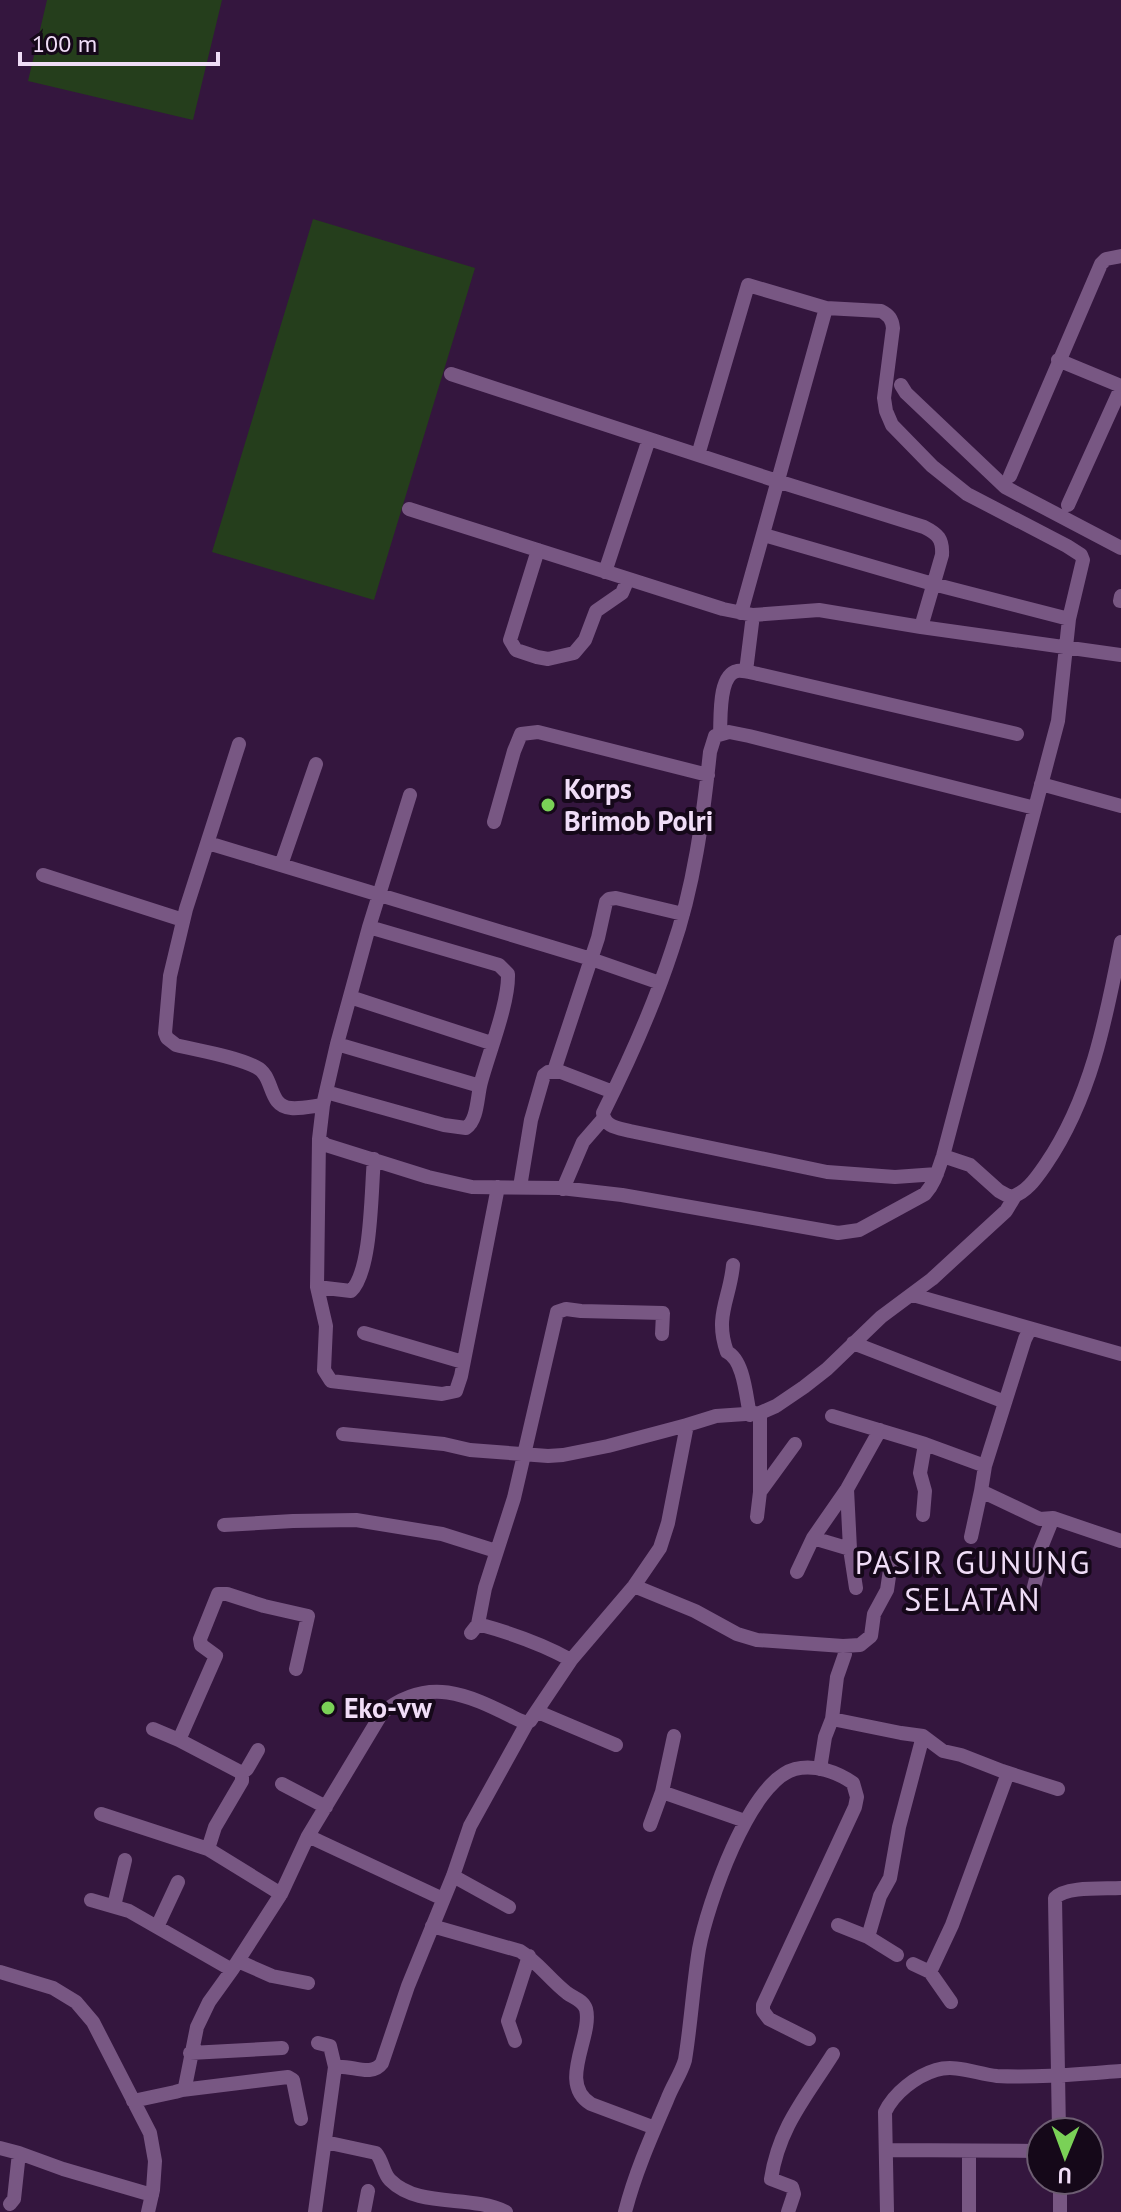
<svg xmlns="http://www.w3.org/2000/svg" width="1121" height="2212" font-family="'PT Sans',sans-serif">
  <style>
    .pitch { fill: #253e1c }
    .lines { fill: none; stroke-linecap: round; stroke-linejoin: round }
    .minor { stroke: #785783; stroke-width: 14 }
    .poi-dot { fill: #7ad157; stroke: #150819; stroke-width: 3 }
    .labels { text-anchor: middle; stroke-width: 8; stroke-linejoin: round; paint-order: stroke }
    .poi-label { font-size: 28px; font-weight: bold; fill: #f0ddf7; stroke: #150819; text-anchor: start }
    .quarter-label { font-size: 32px; letter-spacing: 2px; fill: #f0ddf7; stroke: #150819 }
  </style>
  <rect width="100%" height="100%" fill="#34163e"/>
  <!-- pitch -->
  <path class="pitch" d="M47 0H222L193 120 28 81Z
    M313 219 475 268 374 600 212 552Z"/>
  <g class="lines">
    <!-- minor -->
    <path class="minor" d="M1058 360 1121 386
      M451 374 777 481 924 527C938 534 943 539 942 555L921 627
      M901 385 906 393 1005 487 1121 548
      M1010 476 1101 264 1106 259 1121 256
      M1068 505 1121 388
      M409 509 723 609 753 615 819 610 921 627 1121 655
      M764 535 933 584 1069 619
      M538 550 510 640 516 650 537 657 548 659 574 653 585 640 596 611 622 593 628 579
      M605 572 649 439
      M1120 601 1121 596
      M741 613 826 308
      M746 671 753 615
      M720 733C721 718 718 675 737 671 744 670 752 673 758 674L1017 734
      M239 744 186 909 170 976 165 1033 167 1038 176 1045C200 1051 234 1056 256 1067 275 1076 267 1106 291 1108 301 1109 313 1106 323 1105
      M1041 784 1121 806
      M410 795 369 927 337 1044 323 1105 319 1139 326 1145 428 1177 472 1187 561 1188 622 1195 838 1233 859 1230 925 1194C935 1183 938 1170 943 1156L1058 721 1069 619 1083 560 1081 555 1067 546 967 494 932 466 892 425 886 411 884 398 893 328C892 319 889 315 881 311L826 308 748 285 698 455
      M494 822 514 751 521 734 538 732 708 775
      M208 843 591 959 660 983
      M281 865 316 764
      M43 875 183 920
      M350 997 491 1043
      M337 1044 480 1086
      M554 1071 598 938 606 902 609 899 616 898 683 914
      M326 1092 444 1125 466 1128C478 1120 477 1096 481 1082 489 1052 509 1003 508 974L499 965 369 927
      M319 1139 317 1287 326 1326 324 1370 331 1381 442 1394 456 1391 461 1376 498 1187
      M943 1156 970 1165 999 1191 1010 1197C1026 1194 1037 1177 1046 1164 1091 1098 1106 1019 1121 942
      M937 1174 895 1177 827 1172 630 1131C619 1128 604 1127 603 1113 629 1061 654 1005 672 950 694 887 703 818 710 752L715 736 729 732 749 736 1035 808
      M520 1187 531 1120 544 1075 548 1072H561L613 1092
      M563 1189 583 1142 603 1119
      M733 1265C730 1299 714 1316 727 1352 744 1360 746 1397 750 1415
      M317 1287 351 1291C372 1271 371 1190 374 1159
      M913 1295 1121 1354
      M1030 1329 1025 1339 985 1466 981 1491 1040 1519 1053 1518 1121 1541
      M364 1333 463 1362
      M853 1343 1005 1402
      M832 1416 925 1444 985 1466
      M343 1434 444 1444 470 1450 548 1456 563 1455 608 1446 687 1425
      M847 1489 850 1549 856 1588
      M760 1492 795 1444
      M923 1515 925 1491 920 1473 925 1444
      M757 1517 760 1492V1413
      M224 1525 293 1521 356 1520 442 1534 496 1551
      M971 1537 981 1491
      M813 1538 850 1549
      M797 1572 813 1538 847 1489 880 1430
      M634 1586 695 1611 737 1634 757 1640 843 1646 860 1645 871 1636 874 1614 887 1590 891 1563
      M1031 1599 1039 1567 1040 1550 1053 1518
      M478 1624 485 1588 514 1498 557 1312 566 1309 581 1311 663 1313 662 1334
      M471 1633 478 1624C511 1633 541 1643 571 1660
      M538 1712 616 1745
      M832 1719 901 1733 923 1736 943 1751 961 1755 1002 1771 1058 1789
      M153 1729 179 1740
      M820 1769 825 1737 832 1719 837 1677 845 1654 843 1646
      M242 1773 247 1769 258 1750
      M282 1784 326 1807
      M662 1792 745 1821
      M101 1814 208 1849
      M650 1825 662 1792 674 1736
      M308 1836 443 1899
      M453 1876 509 1907
      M281 1894 208 1849 215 1827 242 1781V1773L179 1740 216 1656 201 1645 200 1639 218 1594H227L264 1606 308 1616 296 1669
      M91 1900 129 1911 232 1970
      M114 1906 125 1860
      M838 1925 868 1937 897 1955
      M432 1926 520 1951C538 1962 550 1980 567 1993 574 1998 583 2000 586 2009 593 2037 557 2083 591 2104L655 2128
      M157 1927 178 1882
      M868 1937 880 1896 890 1878 899 1827 923 1736
      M238 1961 272 1976 308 1983
      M913 1964 930 1972 951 2002
      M0 1972 53 1988 76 2002 93 2022 150 2133 155 2161 153 2190 148 2212
      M930 1972 952 1925 1008 1773
      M515 2041 508 2021 529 1956
      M190 2053 282 2048
      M335 2067C351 2064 371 2078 382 2063L408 1986 453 1876 470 1826 527 1723
      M182 2090 288 2077 293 2080 301 2119
      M133 2101 175 2092 182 2090 185 2087 197 2027 209 2002 232 1970 281 1894 308 1836 382 1713C430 1674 470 1696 519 1720L527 1723 530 1721 571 1660 634 1586 660 1548 668 1523 687 1425 716 1416 760 1413 776 1406 804 1387 827 1369 881 1317 932 1279 1006 1211 1015 1196
      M1059 2132 1055 1898C1066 1886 1104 1889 1121 1888
      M325 2142 376 2153C383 2161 383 2173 390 2180 419 2209 470 2194 506 2212
      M0 2148 19 2153 63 2169 152 2195
      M887 2150 1041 2151
      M969 2151V2212
      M1060 2180V2212
      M10 2204 14 2199 19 2153
      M315 2212 335 2067 330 2046 318 2043
      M364 2212 368 2191
      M625 2212C635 2173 651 2137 667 2100 672 2086 681 2074 685 2060 691 2023 693 1986 699 1949 707 1906 749 1781 795 1769 815 1764 837 1772 853 1783L857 1797 855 1807 763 2005V2011L769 2019 809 2039
      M788 2212 794 2194 792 2187 771 2179C779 2127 806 2097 833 2054
      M887 2212 885 2112C894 2093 916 2076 936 2070 956 2064 977 2074 997 2076 1038 2078 1080 2074 1121 2071"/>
  </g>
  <!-- markers -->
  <g class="poi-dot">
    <circle cx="548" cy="805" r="8"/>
    <circle cx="328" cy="1708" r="8"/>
  </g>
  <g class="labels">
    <!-- poi labels -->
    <g class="poi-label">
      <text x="564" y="799">Korps<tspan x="564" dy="32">Brimob Polri</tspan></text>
      <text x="344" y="1718">Eko-vw</text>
    </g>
    <!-- quarter labels -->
    <g class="quarter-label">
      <text x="973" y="1574">PASIR GUNUNG<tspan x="973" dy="37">SELATAN</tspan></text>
    </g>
  </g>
  <!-- north arrow -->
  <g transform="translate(1065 2156) rotate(181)"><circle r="38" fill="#150819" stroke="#6d5d72" stroke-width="2"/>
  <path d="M0-6L14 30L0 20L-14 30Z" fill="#7ad157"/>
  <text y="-12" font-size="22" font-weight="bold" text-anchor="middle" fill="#f0ddf7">U</text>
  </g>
  <!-- scale -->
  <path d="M20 52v12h198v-12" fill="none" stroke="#f0ddf7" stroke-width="4"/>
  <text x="32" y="52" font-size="24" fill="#f0ddf7" stroke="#150819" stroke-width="6" paint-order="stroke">100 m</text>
</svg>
